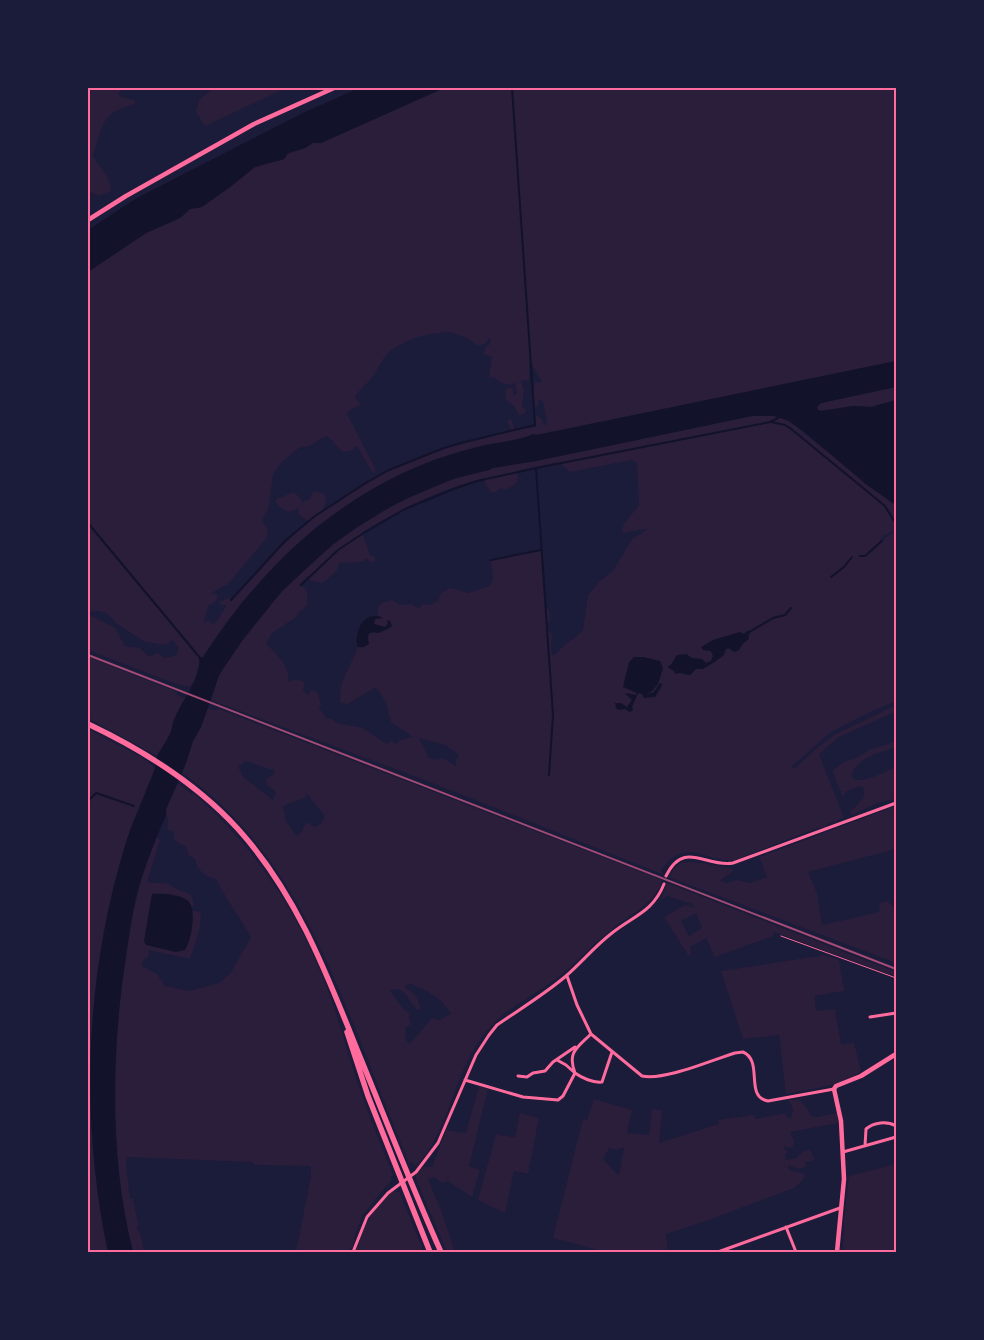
<svg xmlns="http://www.w3.org/2000/svg" width="984" height="1340" font-family="'Nunito Sans',sans-serif">
  <style>
    .green { fill: #2a1e3b; fill-rule: evenodd }
    .water { fill: #12122b }
    .lines { fill: none; stroke-linecap: round; stroke-linejoin: round }
    .stream { stroke: #12122b; stroke-width: 2 }
    .path { stroke: #ff6b9d; stroke-width: 1 }
    .minor { stroke: #ff6b9d; stroke-width: 3 }
    .tertiary { stroke: #ff6b9d; stroke-width: 4.5 }
    .trunk { stroke: #ff6b9d; stroke-width: 5.5 }
    .rail { stroke: #a44b75; stroke-width: 2 }
    .neatline { fill: none; stroke: #ff6b9d; stroke-width: 2 }
  </style>
  <rect width="100%" height="100%" fill="#1b1b3a"/>
  <!-- green -->
  <path class="green" d="M91 88H122L118 94 124 98 135 100V104C100 113 104 124 93 155 98 167 112 178 111 191L99 196 88 191V90Z
    M212 88H286L205 126 196 112 199 100 211 90Z
    M444 88H896V361L483 446 437 459 397 476 360 497 316 527 284 556 241 603 200 662 195 681 190 687 176 684 88 650V614L115 628 125 646 140 648 149 657 157 653 165 658 176 655 179 648 173 640 166 645 145 642 117 624 107 613 98 611 88 612V272L146 233 180 218 190 209 202 207 230 187 255 167 284 159 288 154 305 148 313 143H321ZM450 332 465 337 479 346 486 343 489 338 491 339 490 344 487 346 483 353 492 357 489 378 494 377C502 384 506 386 515 383L517 394 514 395 513 389 509 387 505 391 506 400 515 407 519 415 524 414 526 410 522 407 524 390 521 381 529 380V365L530 361 542 382H535C533 387 534 401 535 407L538 405V400L543 401 547 424 543 425V421L535 414 536 427 515 430 511 419 508 420V423L512 431 444 448 389 470 323 511 326 501 325 494 318 492H313L310 499 302 502C295 490 295 491 282 497 275 500 280 495 275 501 282 510 289 515 298 508L299 515 309 521 270 557 231 601 229 598 219 602 221 605H227L214 625 208 620 204 623 208 606 215 602 218 597 216 594H211L221 587 227 585 266 539 268 529 262 521 269 506 273 474 282 462 300 447 309 446 326 436C333 439 337 448 343 452L350 451 357 446 372 472 374 473 376 470 347 414 348 412 361 404 355 398C357 391 365 386 370 380 376 373 379 364 385 357 400 339 428 333 450 332Z
    M896 387V400L871 407 853 406 821 411 818 410 817 407 821 403Z
    M752 416H774L789 421 890 502 896 505V529L883 536 877 545 893 532H896V701L870 712 831 732 792 766 794 769 816 749 834 735 896 705V713L890 714 839 737 819 754 843 815 844 817 834 822 828 823 826 827 817 828 735 860C704 863 687 835 661 870L662 874 435 784 211 700C214 692 216 682 220 674 228 657 242 640 255 624 303 562 364 514 438 485 454 479 472 472 489 470L493 468 536 461ZM632 460 637 463 639 505 624 524 622 530 623 533 644 529 646 530 632 539 613 571 600 581 588 595 583 630 577 636 567 643 554 655H552L551 647 552 634 547 629V625L550 621 549 609H546L541 550 491 560 493 579 489 586 469 593 450 588 441 593 438 601 429 605 422 604 419 609 411 604 400 605 392 600 381 603 378 608V616H381L374 621V624L385 627 387 626 388 621 392 626 387 630 369 634 361 648 358 647C353 662 335 688 341 703L348 704 376 687 386 702 391 722 413 737 400 740 396 744 392 741 387 744 363 728 337 723 332 719 326 718 319 708 321 704 317 692 312 690 307 695 303 690 305 683C299 679 295 679 289 682 289 665 278 655 266 644L272 633 296 617 299 612 307 606V592L305 588 299 585 309 575V580L322 583 337 571 339 563 362 562 367 558 371 563 376 561 374 556H370C369 550 364 538 362 533 400 509 440 489 485 478V483L491 492H496L500 488 506 490 516 484 518 476 516 471 554 463 561 464 570 472ZM752 631 739 650 726 649C718 658 709 670 696 669L690 675 675 671 668 667 674 661 677 655 695 658 706 663 711 661 713 656 711 651 703 650 713 640 744 634ZM634 657H643L663 668C655 685 660 683 644 695L654 692 660 683 662 687 655 697 642 696V694L638 693 630 712 625 709 629 705 632 700 630 695H636L637 693ZM419 738 445 745 459 755 456 759V766L443 758 434 760 429 758Z
    M88 657 177 692V695L185 698 174 719 171 733 157 756 88 718Z
    M208 708 215 710 219 709 662 880C656 904 630 914 612 929 593 944 577 963 558 977 537 994 511 1005 493 1024 465 1052 456 1094 440 1129 433 1143 427 1156 415 1166L413 1162 409 1163C392 1122 376 1081 360 1040 320 939 274 836 182 773L193 741 201 727ZM246 761 275 771 273 775 266 779 267 785 276 792 273 800 243 777 238 766ZM306 793 325 816 321 824 315 827 306 822 302 831 297 836 286 821 283 806 306 797ZM410 984C427 990 441 997 451 1014L439 1020 432 1018 410 1044 406 1040 405 1028 411 1024 409 1019 410 1013 404 1010 390 991 392 989C406 988 408 999 416 1009L421 1010 417 997 404 986Z
    M88 729 141 757 155 768C145 794 133 819 125 846 85 977 80 1119 108 1252H88Z
    M896 740V750L893 748C877 753 856 759 851 776L855 780C870 781 883 772 896 767V799L877 803 854 814H851L850 811C858 805 866 798 864 788L859 786 845 792V795H842L834 776 833 770 844 762 860 756 871 749 886 745Z
    M178 783 191 794 193 793C254 846 299 913 327 988 340 1022 348 1056 360 1090 370 1119 382 1147 393 1175L391 1176V1181L381 1192 362 1216 354 1238 355 1240 352 1248 349 1249 348 1252H296L311 1176V1166L255 1165 252 1162 127 1157 126 1165 130 1198 133 1199 138 1224 137 1228 141 1236 144 1252H133C114 1177 113 1099 118 1022 123 960 132 896 157 837L160 840 147 882C154 884 161 882 168 884 175 888 183 892 191 895L194 904 192 907V911H198L201 914C201 931 195 943 190 959L149 950 148 957 143 960 142 966 157 974 165 986 189 991 219 983 230 974 251 937C240 917 226 900 216 879 205 877 197 870 195 859L188 855 187 848 174 840V831H170L167 828 168 823 166 809Z
    M896 806V849L808 872 817 893 822 925 879 912 880 903 887 901 896 909V963L669 877C672 872 674 867 679 864 690 858 718 867 731 868L733 871 720 881 726 883 737 880 750 883 767 877 759 857Z
    M667 883 896 972V977L774 932 773 936 715 957 706 938 690 947 691 955H688L664 917 685 905 694 908 692 904 667 896 661 900ZM696 913 702 928 689 936 681 921Z
    M825 955 839 960 844 991 814 996 816 1011 835 1009 841 1044 854 1043 861 1071C842 1086 810 1089 786 1094L779 1035 743 1039 721 971Z
    M479 1086 488 1089 469 1166 480 1170 472 1197 448 1181 442 1183 434 1177 428 1179 442 1213 455 1252H447L416 1179V1174L423 1167H432L446 1130 466 1133Z
    M594 1099 632 1110 627 1133 649 1135 652 1109 662 1110 659 1143 719 1124 718 1120 754 1115 755 1119 786 1113V1116L791 1118 793 1110 789 1100 799 1099 807 1108 811 1116 817 1117 837 1113 838 1123 790 1132 794 1140 793 1146 790 1148 785 1146 784 1149 788 1151 785 1155 786 1160 797 1158 802 1152 810 1150 815 1160 805 1162 806 1167 798 1169 788 1165 789 1170 804 1174 803 1180 794 1188 709 1220 666 1234 668 1252H606L553 1238 583 1119 587 1120ZM624 1147 619 1175H618L603 1159 609 1148 617 1150Z
    M520 1113 539 1118 528 1174 514 1171 505 1213 478 1200 496 1134 515 1138Z
    M896 1164V1252H843L844 1220 849 1176Z
    M393 1191 399 1192 424 1252H355C363 1231 373 1204 393 1191Z"/>
  <!-- water -->
  <path class="water" d="M359 88H444L321 143H313L305 148 288 153 284 159 255 167 230 187 202 207 190 209 180 218 146 233 88 272V230L137 198 305 112Z
    M896 361V387L821 403 817 407 818 410 821 411 853 406 871 407 896 400V505L867 485 803 431 789 421 774 416H752L536 461 493 468 489 470 453 479 408 498 390 507 356 528 332 545 282 591 242 641 219 675 201 727 193 741 186 763 166 809V815C157 836 148 857 141 879 133 904 130 931 126 957 111 1054 109 1157 133 1252H108C80 1119 85 976 125 846 131 825 141 806 148 786 151 780 153 774 155 768 156 763 156 758 158 754 162 747 167 741 170 734 172 730 172 724 174 720 181 702 202 677 199 658L203 657C259 570 336 496 434 460 451 454 468 449 485 445 501 442 519 441 533 434L537 435Z
    M378 616 383 618 375 619 374 624 385 627 388 624 387 620 390 621 392 626 379 633 373 632 369 633 368 637 369 644 364 647H358C354 638 360 619 370 617 373 616 376 616 378 616Z
    M752 630 748 635 749 639 742 644 739 650 734 652 729 648 726 649 724 655 716 661 703 669H696L690 675 680 673 675 674 674 671 667 667 670 666 677 655 687 654 691 658 702 659 706 663 711 661 713 656 711 651 703 650 701 647 713 640 740 632 744 634 747 631Z
    M634 657H643L660 661 663 668 658 684 652 691 645 695 654 692 660 683 662 684 655 697 644 698 642 694 638 693 632 706 633 710 630 712 625 709 619 710 616 708 615 703H621L627 707 632 700 625 693 636 695 637 693 623 687 629 662Z
    M152 894C162 893 178 894 187 900 198 908 191 941 185 950L176 952 146 945 144 941Z"/>
  <g class="lines">
    <!-- stream -->
    <path class="stream" d="M771 422 785 425 790 428 885 506 896 524
      M536 468 553 715 549 775
      M88 523 201 659
      M860 556H865L882 541
      M491 560 541 550
      M831 577 844 567 852 557
      M301 585 338 550 365 532 405 509 456 488 477 481 536 468 770 422 778 418 779 416
      M231 600 286 540 315 516 364 484 389 470 444 448 465 442 535 425 512 88
      M751 631 773 618 785 615 791 608
      M88 801 96 793 134 806"/>
    <!-- path -->
    <path class="path" d="M781 936 896 978"/>
    <!-- minor -->
    <path class="minor" d="M666 876C684 839 706 868 733 863L896 803
      M567 976 577 1005 591 1034 642 1076C664 1081 712 1060 735 1053L743 1052C764 1061 744 1097 768 1101L834 1089
      M870 1017 896 1013
      M591 1034C577 1048 567 1052 575 1073 582 1078 593 1083 602 1082L612 1052
      M518 1076 527 1077 533 1073 545 1071 553 1062 575 1047
      M465 1080 523 1097 558 1100 563 1096 575 1073 566 1065 557 1060
      M865 1146 866 1129C874 1122 887 1121 896 1126
      M843 1152 896 1137
      M786 1227 796 1252
      M353 1252 367 1217 388 1193 416 1172 438 1143 476 1055 489 1035 497 1025C520 1009 545 994 566 976 582 962 595 946 612 933 633 916 653 912 664 884
      M718 1252 840 1208"/>
    <!-- tertiary -->
    <path class="tertiary" d="M88 220 126 196 254 124 334 88
      M837 1252 844 1179 841 1121 834 1089 836 1086 861 1076 896 1054"/>
    <!-- trunk -->
    <path class="trunk" d="M88 724C143 750 197 784 238 829 295 892 325 969 356 1047 384 1115 411 1185 441 1252
      M347 1032 368 1096 430 1252"/>
    <!-- rail -->
    <path class="rail" d="M88 655 896 969"/>
  </g>
  <!-- border -->
  <rect width="984" height="1340" fill="none" stroke="#1b1b3a" stroke-width="178"/>
  <rect x="89" y="89" width="806" height="1162" class="neatline"/>
</svg>
